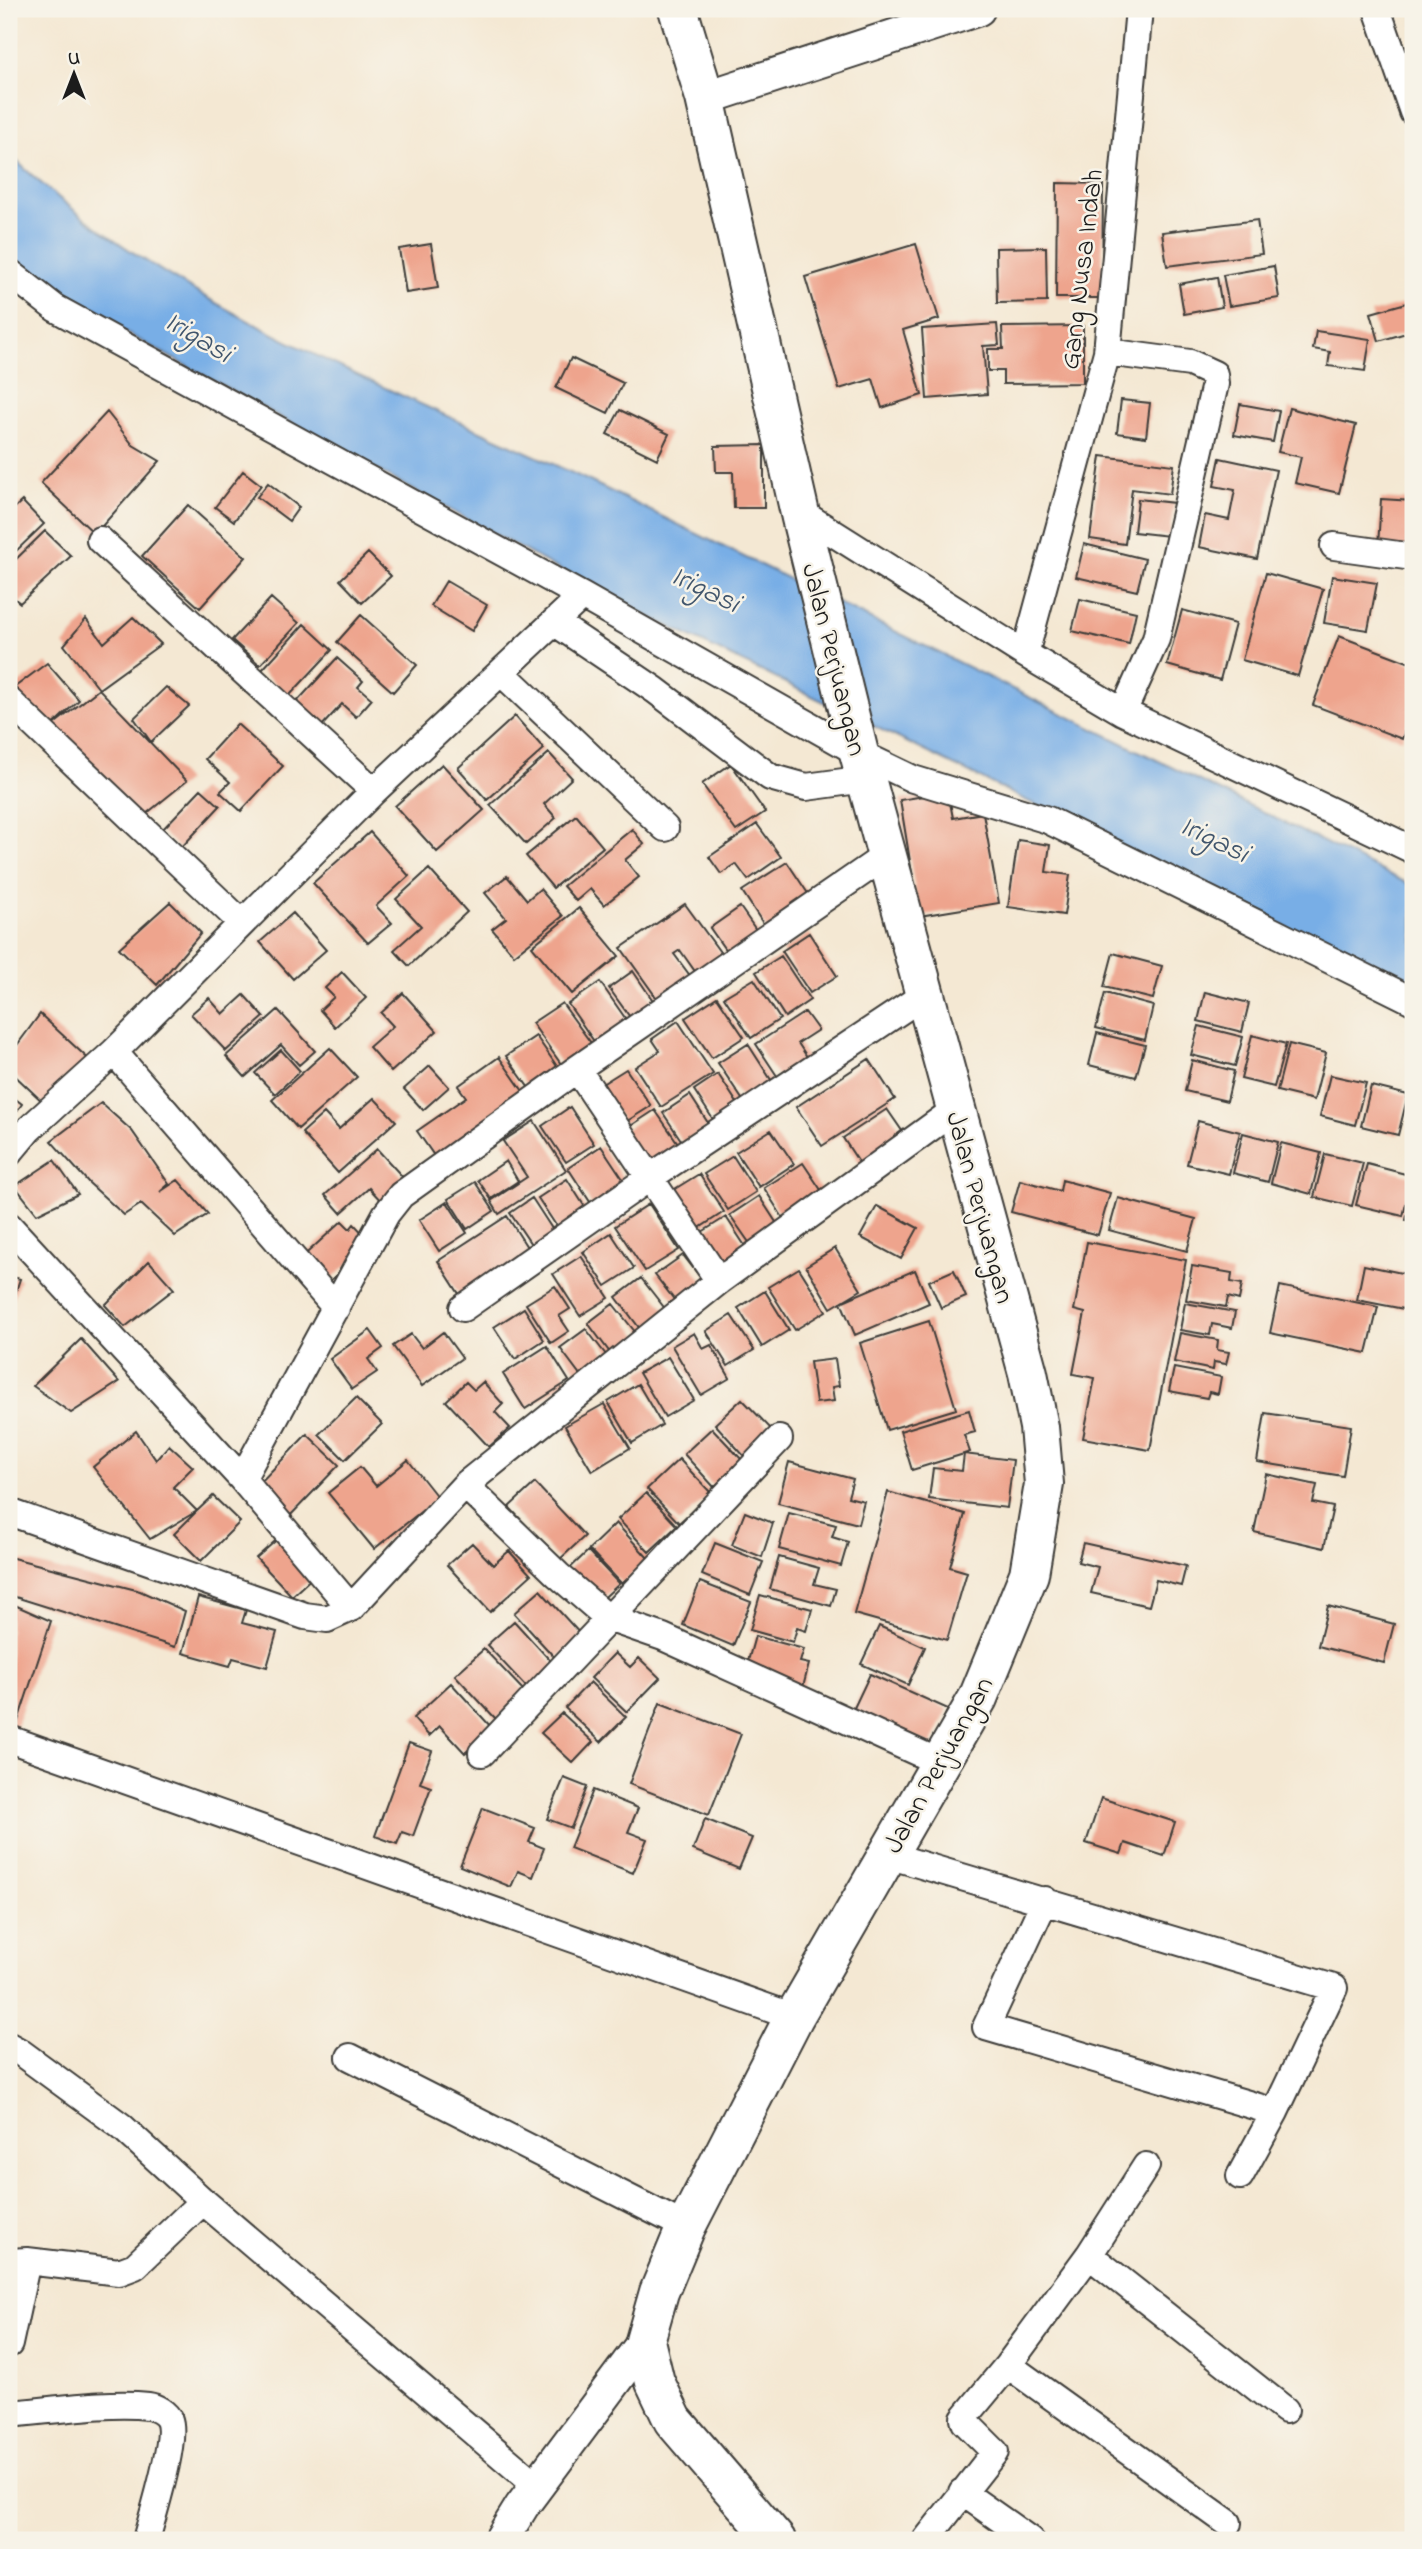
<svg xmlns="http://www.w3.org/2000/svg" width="1422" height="2549" font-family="'Indie Flower',sans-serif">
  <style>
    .water { fill: #78aee6; stroke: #4a6581; stroke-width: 2 }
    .building { fill: #eea48d }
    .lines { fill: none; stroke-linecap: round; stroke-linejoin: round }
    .minor-casing { stroke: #3c3b37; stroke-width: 30 }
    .tertiary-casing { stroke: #3c3b37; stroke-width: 37 }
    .secondary-casing { stroke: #3c3b37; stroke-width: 42 }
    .minor { stroke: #fff; stroke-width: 26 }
    .tertiary { stroke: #fff; stroke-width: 33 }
    .secondary { stroke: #fff; stroke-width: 38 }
    .labels { text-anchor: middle; stroke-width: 5; stroke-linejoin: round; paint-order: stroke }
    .street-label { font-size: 28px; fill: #1c1c1c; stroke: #f7f3e8 }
    .water-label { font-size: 30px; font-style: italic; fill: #41566d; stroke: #f7f3e8 }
  </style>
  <rect width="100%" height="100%" fill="#f7f3e8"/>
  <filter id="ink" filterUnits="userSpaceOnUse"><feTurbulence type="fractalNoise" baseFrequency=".0143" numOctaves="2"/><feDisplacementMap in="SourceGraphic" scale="14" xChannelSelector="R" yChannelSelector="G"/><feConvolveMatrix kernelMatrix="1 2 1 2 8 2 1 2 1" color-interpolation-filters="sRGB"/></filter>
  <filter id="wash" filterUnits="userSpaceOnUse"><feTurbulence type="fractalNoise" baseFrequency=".00686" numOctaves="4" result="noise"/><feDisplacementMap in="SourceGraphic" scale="28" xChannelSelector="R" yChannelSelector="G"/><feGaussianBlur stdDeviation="1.57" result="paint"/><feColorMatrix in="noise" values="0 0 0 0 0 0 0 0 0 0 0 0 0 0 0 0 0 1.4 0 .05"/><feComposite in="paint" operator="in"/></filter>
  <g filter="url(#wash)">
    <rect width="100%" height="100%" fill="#f4e8d3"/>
    <!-- water -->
    <path class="water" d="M9 154C172 311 403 391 604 488 875 619 1144 754 1413 886V989L617 601 9 269Z"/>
    <g id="blocks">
      <!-- building -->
      <path class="building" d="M1057 183 1103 184 1102 298H1056Z
        M1257 220 1262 254 1167 266 1162 232Z
        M431 244 438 288 406 293 399 249Z
        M916 244 939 319 903 330 922 395 882 408 873 379 839 389 805 277Z
        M1046 247 1047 302 997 303 996 248Z
        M1274 266 1279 298 1229 306 1223 275Z
        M1217 277 1222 307 1184 314 1179 284Z
        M1413 301V331L1379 341 1371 313Z
        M997 324 999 345 983 346 987 394 927 399 922 329Z
        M1083 326V383L1003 384V371H988V349H1003L1002 327Z
        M1316 331 1370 339 1365 371 1328 366 1330 352 1313 349Z
        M571 358 623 383 608 413 556 388Z
        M1121 400 1150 403 1146 437 1117 433Z
        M1240 404 1279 411 1273 442 1234 435Z
        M1289 408 1356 425 1339 493 1295 483 1301 457 1278 452Z
        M620 410 669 434 657 459 607 434Z
        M107 412 133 445 160 461 95 534 41 483Z
        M764 445V508H734L733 472H716L715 446Z
        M1101 456 1174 465 1170 494 1132 489 1125 544 1090 539Z
        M1220 458 1276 470 1257 559 1199 547 1205 515 1229 520 1235 490 1214 486Z
        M243 471 261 485 234 521 215 507Z
        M268 483 299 507 289 521 257 497Z
        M1138 499 1174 503 1169 536 1134 532Z
        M1381 499 1413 501V549L1378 546Z
        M22 501 44 524 9 558V513Z
        M188 505 246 557 200 608 142 556Z
        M45 531 71 556 20 603 9 594V566Z
        M1084 544 1145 559 1137 591 1076 577Z
        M368 553 391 576 362 603 340 580Z
        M1266 573 1323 589 1298 676 1242 660Z
        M1332 576 1377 583 1368 630 1324 623Z
        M446 581 487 605 472 631 431 606Z
        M271 598 299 623 260 665 232 640Z
        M1080 599 1136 612 1129 644 1072 631Z
        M1182 610 1235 624 1220 680 1167 665Z
        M361 615 417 665 393 692 337 642Z
        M133 617 161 644 99 689 187 781 136 822 110 783 43 733 11 690 47 663 79 700 48 729 99 689 64 645 86 619 104 643Z
        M304 624 332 650 289 696 261 671Z
        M1339 636 1413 664V709L1402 739 1313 705Z
        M337 658 363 681 358 687 372 699 356 717 342 704 320 728 294 705Z
        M166 687 189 706 151 742 134 718Z
        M515 716 544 749 487 800 458 768Z
        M237 724 283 766 241 811 220 792 230 782 205 759Z
        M549 753 572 778 544 804 556 818 526 844 490 805Z
        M442 764 484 810 437 852 395 806Z
        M731 764 765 812 736 831 702 784Z
        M201 789 220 806 180 849 161 831Z
        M948 792 953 818 983 813 999 903 919 916 900 800Z
        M576 815 603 847 553 888 526 856Z
        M757 824 781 857 748 880 736 864 721 874 709 857Z
        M632 829 644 844 625 860 639 877 604 905 590 889 576 901 563 886Z
        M370 832 409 876 376 906 392 923 368 943 313 883Z
        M1018 840 1050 845 1046 872 1070 875 1064 915 1008 907Z
        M787 862 809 895 768 931 742 891Z
        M429 869 467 912 409 966 394 950 421 926 396 899Z
        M507 876 527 900 540 889 563 916 514 955 492 929 506 918 485 893Z
        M170 902 201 933 157 985 119 948Z
        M685 904 725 959 699 977 680 950 674 954 694 981 661 1004 621 948Z
        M740 907 761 937 731 958 710 928Z
        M579 908 619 956 572 994 532 946Z
        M293 913 326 950 293 979 260 942Z
        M809 933 837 976 810 993 782 951Z
        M1113 953 1162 966 1153 999 1104 987Z
        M781 956 810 1000 785 1017 756 972Z
        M633 971 658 1008 635 1024 609 988Z
        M342 972 366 998 335 1027 320 1010 334 997 325 988Z
        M754 979 780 1019 751 1038 724 997Z
        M600 982 630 1025 598 1047 568 1004Z
        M1205 992 1249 1003 1242 1032 1198 1021Z
        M403 993 437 1031 391 1072 369 1047 393 1026 381 1013Z
        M1105 993 1153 1006 1145 1040 1096 1028Z
        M244 995 264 1017 226 1051 191 1014 209 998 223 1014Z
        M717 997 744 1037 712 1058 685 1018Z
        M562 1003 596 1050 566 1071 532 1023Z
        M278 1010 315 1051 299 1065 281 1045 245 1077 226 1056Z
        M805 1012 818 1030 798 1043 811 1063 781 1082 756 1044Z
        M40 1014 97 1067 47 1106 9 1070V1056Z
        M678 1021 713 1074 661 1107 635 1067 660 1051 652 1039Z
        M1199 1026 1243 1037 1235 1066 1191 1055Z
        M1097 1033 1145 1045 1136 1077 1089 1065Z
        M1252 1035 1286 1044 1274 1087 1241 1079Z
        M536 1036 563 1075 534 1095 506 1056Z
        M748 1044 773 1083 744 1102 718 1063Z
        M1289 1044 1326 1053 1314 1100 1277 1091Z
        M330 1048 357 1077 298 1129 272 1100Z
        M281 1050 300 1071 275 1094 255 1073Z
        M499 1057 525 1094 435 1157 417 1131 466 1097 458 1086Z
        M869 1059 895 1099 822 1146 796 1107Z
        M1192 1060 1234 1071 1227 1101 1185 1091Z
        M430 1066 449 1087 423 1110 404 1089Z
        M626 1069 651 1106 624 1123 599 1086Z
        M718 1074 741 1109 716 1124 694 1090Z
        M1330 1075 1366 1083 1355 1125 1320 1116Z
        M1371 1086 1408 1095 1398 1135 1361 1126Z
        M9 1094 22 1104 9 1122Z
        M690 1095 710 1126 683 1143 663 1113Z
        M374 1098 396 1121 338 1173 302 1133 324 1113 339 1129Z
        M101 1103 132 1131 169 1184 160 1192 178 1180 208 1214 175 1236 141 1204 124 1215 89 1183 51 1141Z
        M570 1107 594 1144 566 1162 542 1126Z
        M887 1109 909 1141 864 1170 843 1138Z
        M655 1110 682 1149 649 1170 623 1131Z
        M534 1121 566 1170 499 1214 491 1201 527 1177 503 1141Z
        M1198 1121 1240 1132 1229 1174 1187 1164Z
        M771 1130 794 1164 759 1187 736 1152Z
        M1243 1133 1278 1142 1268 1182 1233 1173Z
        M1281 1143 1321 1153 1311 1194 1271 1183Z
        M601 1146 627 1185 594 1208 568 1168Z
        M377 1149 409 1184 385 1205 369 1188 341 1213 325 1195Z
        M1325 1154 1363 1163 1352 1206 1314 1197Z
        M733 1156 756 1192 728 1210 704 1174Z
        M54 1160 78 1194 37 1214 15 1186Z
        M506 1161 518 1181 491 1199 478 1180Z
        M803 1163 825 1196 785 1221 764 1188Z
        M1367 1164 1413 1176 1403 1216 1356 1205Z
        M699 1174 724 1212 690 1234 665 1195Z
        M567 1179 590 1215 561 1233 538 1198Z
        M1020 1180 1060 1191 1062 1180 1110 1193 1098 1235 1011 1212Z
        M475 1182 494 1211 467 1229 448 1199Z
        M1412 1195H1413V1221L1406 1220Z
        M759 1196 783 1233 755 1251 730 1215Z
        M532 1198 558 1238 537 1253 510 1213Z
        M1118 1198 1196 1219 1187 1251 1109 1230Z
        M447 1202 467 1233 439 1251 419 1220Z
        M649 1204 679 1250 645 1271 615 1226Z
        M877 1206 918 1228 901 1259 860 1237Z
        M507 1216 532 1255 463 1300 438 1261Z
        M726 1217 751 1255 719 1275 694 1237Z
        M342 1221 350 1229 354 1224 369 1240 366 1248 322 1288 298 1261Z
        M611 1233 634 1268 606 1286 583 1252Z
        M1087 1242 1186 1260 1150 1450 1083 1438 1095 1378 1073 1374 1085 1313 1074 1310Z
        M835 1248 861 1290 831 1308 806 1266Z
        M683 1255 707 1286 680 1307 655 1275Z
        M581 1256 609 1298 580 1316 553 1274Z
        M149 1261 174 1289 125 1327 105 1305Z
        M1364 1265 1411 1275 1404 1309 1357 1300Z
        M1192 1266 1232 1273 1231 1282 1242 1284 1239 1300 1228 1297 1226 1307 1186 1300Z
        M799 1268 826 1311 795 1330 768 1287Z
        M915 1270 929 1303 855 1335 841 1302Z
        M954 1270 966 1297 941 1308 929 1281Z
        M9 1276 20 1279 9 1312Z
        M641 1278 670 1315 644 1334 616 1297Z
        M555 1286 570 1309 559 1316 569 1331 551 1343 526 1304Z
        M1280 1286 1378 1307 1367 1353 1270 1333Z
        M765 1291 789 1330 762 1347 738 1308Z
        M1185 1303 1235 1312 1232 1328 1212 1324 1210 1335 1180 1330Z
        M613 1304 640 1338 614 1358 588 1323Z
        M524 1308 544 1340 515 1359 494 1327Z
        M731 1315 754 1350 728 1366 706 1331Z
        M929 1321 956 1409 887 1430 860 1343Z
        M586 1329 610 1360 584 1380 560 1348Z
        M370 1330 383 1348 368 1359 377 1372 352 1389 330 1359Z
        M443 1332 462 1358 422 1386 393 1346 411 1334 422 1348Z
        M694 1333 703 1349 711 1345 730 1378 701 1395 672 1346Z
        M1180 1333 1218 1340 1217 1350 1229 1352 1226 1364 1214 1362 1213 1370 1174 1362Z
        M81 1339 119 1382 71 1413 33 1386Z
        M547 1346 569 1381 525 1409 503 1374Z
        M668 1357 694 1400 665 1417 639 1373Z
        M835 1359 839 1386 832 1387 834 1401 816 1403 810 1362Z
        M1174 1368 1221 1377 1218 1394 1209 1392 1207 1398 1169 1391Z
        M466 1382 474 1390 483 1382 503 1404 495 1412 510 1428 489 1447 446 1401Z
        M638 1384 662 1425 632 1443 608 1402Z
        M356 1398 382 1424 345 1460 319 1434Z
        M742 1399 773 1431 745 1457 715 1424Z
        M604 1404 630 1448 592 1471 565 1426Z
        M969 1410 975 1432 964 1435 970 1452 964 1454 1013 1460 1007 1508 929 1499 933 1468 962 1471 964 1454 912 1470 900 1431Z
        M1265 1413 1351 1426 1343 1476 1257 1462Z
        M712 1428 742 1460 714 1487 684 1454Z
        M136 1431 156 1460 169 1445 193 1467 173 1487 197 1511 213 1496 240 1522 201 1561 174 1534 197 1511 150 1539 93 1467Z
        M307 1434 339 1465 286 1520 254 1489Z
        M679 1459 711 1493 679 1523 647 1489Z
        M408 1460 438 1498 374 1549 328 1493 360 1467 376 1486Z
        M789 1462 853 1479 848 1497 864 1501 858 1524 778 1503Z
        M1266 1474 1317 1485 1313 1503 1333 1507 1324 1548 1254 1532Z
        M535 1483 585 1536 559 1560 509 1507Z
        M888 1492 965 1514 950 1567 967 1572 947 1640 854 1614Z
        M646 1493 677 1526 649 1552 618 1519Z
        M745 1512 773 1523 762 1557 732 1545Z
        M789 1513 836 1525 832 1537 848 1542 841 1566 779 1549Z
        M616 1523 649 1559 622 1584 589 1549Z
        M281 1536 316 1574 292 1596 256 1558Z
        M472 1543 493 1565 509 1551 531 1575 490 1612 447 1565Z
        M715 1543 763 1562 750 1595 702 1575Z
        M1083 1543 1186 1566 1181 1586 1156 1580 1149 1606 1091 1593 1098 1567 1078 1562Z
        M588 1551 619 1584 596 1605 565 1573Z
        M9 1557 140 1591 185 1611 175 1647 9 1595Z
        M779 1557 819 1568 814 1584 836 1589 831 1606 770 1589Z
        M700 1582 751 1602 733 1646 683 1625Z
        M540 1590 582 1636 556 1659 514 1613Z
        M760 1595 812 1609 806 1631 797 1628 793 1642 750 1630Z
        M198 1597 246 1610 242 1623 277 1632 267 1667 233 1658 230 1666 183 1653Z
        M10 1603 51 1621 14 1733 9 1731Z
        M1328 1606 1394 1624 1384 1663 1318 1646Z
        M514 1621 557 1668 531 1692 487 1645Z
        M879 1626 925 1647 908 1685 861 1664Z
        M755 1636 804 1649 800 1662 809 1664 803 1687 745 1672Z
        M484 1649 525 1692 496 1719 455 1675Z
        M615 1653 630 1667 639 1658 660 1678 627 1712 591 1678Z
        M870 1674 948 1709 931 1745 853 1710Z
        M590 1682 626 1717 601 1742 565 1708Z
        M451 1683 492 1728 465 1753 440 1726 429 1736 413 1718Z
        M660 1703 741 1734 709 1815 629 1784Z
        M562 1713 593 1742 573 1763 541 1733Z
        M409 1743 432 1751 420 1783 431 1787 413 1836 402 1832 397 1844 375 1836Z
        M564 1778 587 1787 571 1828 547 1819Z
        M593 1790 638 1808 628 1832 647 1839 633 1873 570 1848Z
        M1101 1798 1175 1822 1164 1856 1125 1843 1121 1854 1086 1843Z
        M483 1808 535 1828 529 1842 544 1848 533 1877 518 1871 511 1887 460 1866Z
        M705 1819 752 1838 739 1869 693 1850Z"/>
    </g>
  </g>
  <g filter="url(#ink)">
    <use href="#blocks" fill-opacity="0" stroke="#3c3b37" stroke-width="2"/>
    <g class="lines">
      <!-- minor casing -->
      <g class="minor-casing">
        <path id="minor" d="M1377 9 1413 112
          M9 272 55 308 582 596 859 753 913 779 1048 820 1413 1001
          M1107 352 1190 363 1214 374 1215 384 1156 639 1123 712
          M800 512 1025 654 1123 712 1413 850
          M100 540 374 791
          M1334 546 1413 557
          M554 622 655 690 770 777 806 787 866 779
          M1025 654 1107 352 1139 9
          M501 672 665 828
          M9 701 242 923
          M114 1052 336 1308
          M577 1069 719 1281
          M9 1153 29 1129 114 1052 374 791 582 596
          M9 1226 242 1479 386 1214 401 1195 577 1069 887 855
          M463 1308 649 1178 927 993
          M242 1479 351 1608 465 1485 719 1281 956 1109
          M465 1485 558 1575 608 1618 663 1637 941 1763
          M9 1512 305 1616 327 1619 351 1608
          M9 1739 794 2017
          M482 1753 779 1439
          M888 1855 1334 1988 1275 2112 1240 2176
          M1045 1900 986 2027 1275 2112
          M9 2046 20 2052 121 2126 203 2201 537 2486
          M350 2057 686 2227
          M1089 2255 1285 2410
          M9 2262 27 2261 119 2272 135 2266 203 2201
          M9 2344 27 2261
          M1008 2365 1228 2523
          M9 2414C49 2411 109 2401 148 2406 156 2407 166 2413 169 2420 177 2439 152 2517 146 2540
          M962 2492 1030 2540
          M926 2540 995 2452 965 2422 964 2418 1008 2365 1089 2255 1146 2166"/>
      </g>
      <!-- tertiary casing -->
      <g class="tertiary-casing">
        <path id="tertiary" d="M705 98 978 9
          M501 2540 522 2506 645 2341"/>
      </g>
      <!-- secondary casing -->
      <g class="secondary-casing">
        <path id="secondary" d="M678 9 705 98 801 518 859 753 1028 1373 1039 1427 1044 1484 1029 1574 978 1698 794 2017 686 2227 659 2292 645 2341 655 2382 673 2420 776 2540"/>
      </g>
      <!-- minor -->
      <use href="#minor" class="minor"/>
      <!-- tertiary -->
      <use href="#tertiary" class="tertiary"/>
      <!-- secondary -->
      <use href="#secondary" class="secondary"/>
    </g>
  </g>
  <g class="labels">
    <!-- street labels -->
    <g class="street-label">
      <text transform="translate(1080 269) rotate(-83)" y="10">Gang Nusa Indah</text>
      <text transform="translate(836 659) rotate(76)" y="10">Jalan Perjuangan</text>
      <text transform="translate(982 1207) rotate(75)" y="10">Jalan Perjuangan</text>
      <text transform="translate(937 1764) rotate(-61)" y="10">Jalan Perjuangan</text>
    </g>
    <!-- water labels -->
    <g class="water-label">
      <text transform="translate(199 336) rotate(31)" y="10">Irigasi</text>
      <text transform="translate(706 588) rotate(26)" y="10">Irigasi</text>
      <text transform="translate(1215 838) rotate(26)" y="10">Irigasi</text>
    </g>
  </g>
  <!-- margin -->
  <rect width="1422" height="2549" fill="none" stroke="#f7f3e8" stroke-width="35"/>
  <!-- north arrow -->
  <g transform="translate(74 74)" stroke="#f7f3e8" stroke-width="5" paint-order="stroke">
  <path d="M0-5L12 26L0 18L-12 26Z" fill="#1c1c1c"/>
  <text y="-10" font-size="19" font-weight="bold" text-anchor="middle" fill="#1c1c1c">U</text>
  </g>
</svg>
